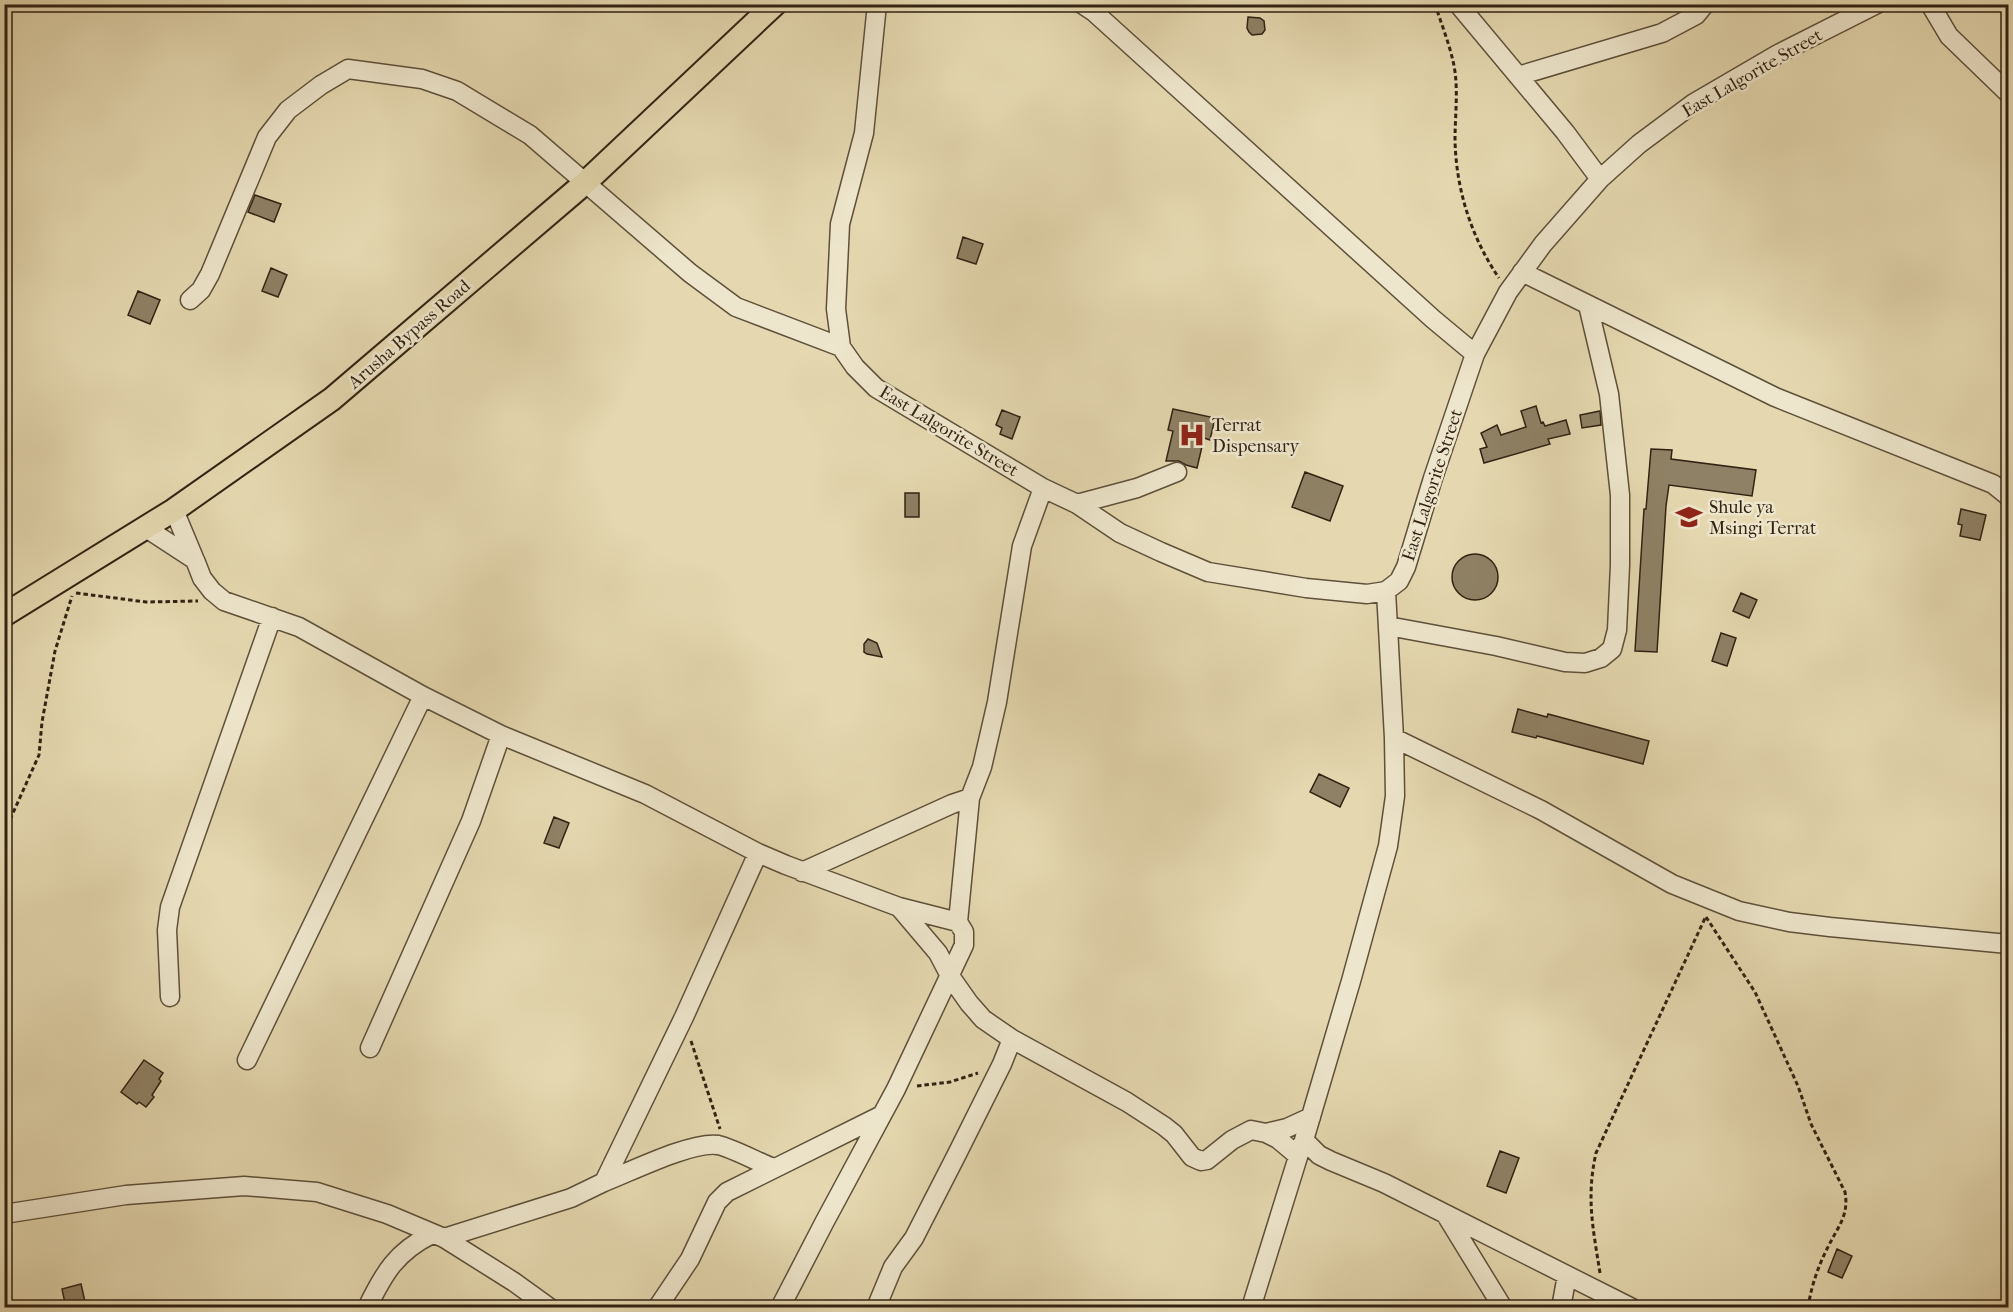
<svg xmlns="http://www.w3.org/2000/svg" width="2013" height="1312" font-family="'IM FELL French Canon',serif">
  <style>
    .building { fill: #8f8165; stroke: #312213; stroke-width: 1.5 }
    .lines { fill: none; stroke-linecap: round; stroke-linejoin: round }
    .minor-casing { stroke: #5e503a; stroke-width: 21 }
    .major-casing { stroke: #312213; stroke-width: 26 }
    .path { stroke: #312213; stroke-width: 3; stroke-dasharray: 4.5 3; stroke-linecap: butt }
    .minor { stroke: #eee6cc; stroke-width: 18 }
    .major { stroke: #e5d8b0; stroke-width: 22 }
    .labels { text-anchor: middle; stroke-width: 5; stroke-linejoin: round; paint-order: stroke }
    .street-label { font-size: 18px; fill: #312213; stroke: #eee6cc }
    .poi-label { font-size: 18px; fill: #312213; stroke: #eee6cc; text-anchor: start }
  </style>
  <rect width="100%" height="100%" fill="#e5d8b0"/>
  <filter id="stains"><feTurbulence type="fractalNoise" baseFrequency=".00333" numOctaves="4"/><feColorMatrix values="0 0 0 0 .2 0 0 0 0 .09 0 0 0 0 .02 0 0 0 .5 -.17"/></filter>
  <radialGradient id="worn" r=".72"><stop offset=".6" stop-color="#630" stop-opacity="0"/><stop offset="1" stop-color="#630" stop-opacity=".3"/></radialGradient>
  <!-- building -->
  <path class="building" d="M1248 17 1260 18 1264 21 1265 30 1262 34 1252 35 1249 32 1247 28Z
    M255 195 281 204 274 222 248 212Z
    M963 237 983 244 976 264 957 258Z
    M271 268 287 275 278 297 262 291Z
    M138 291 160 300 150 324 128 315Z
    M1536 406 1541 423 1543 422 1545 426 1566 420 1570 434 1548 439 1550 444 1484 463 1480 449 1487 447 1481 433 1497 425 1501 435 1526 427 1521 411Z
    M1173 409 1215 418 1210 440 1204 438 1197 468 1186 465 1179 461H1166L1173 431 1168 430Z
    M1002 410 1020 417 1012 439 1000 434 1002 428 996 425Z
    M1600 411 1601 425 1582 428 1580 415Z
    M1651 449 1672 450 1671 459 1756 470 1752 496 1669 485 1666 506 1657 652 1635 651 1644 509H1646Z
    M1305 472 1343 486 1330 521 1292 507Z
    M905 493H919V517H905Z
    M1961 509 1986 515 1980 540 1960 536 1962 525 1958 524Z
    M1452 577a23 23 0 1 1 46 0a23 23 0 1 1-46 0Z
    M1741 593 1757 600 1749 618 1733 611Z
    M1721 633 1736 638 1727 666 1712 661Z
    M868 639 877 643 882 657 867 654 864 652V644Z
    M1518 709 1547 717 1548 714 1649 741 1643 764 1537 736 1536 738 1512 732Z
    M1319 774 1349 788 1340 807 1310 792Z
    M554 817 569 823 559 848 544 843Z
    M144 1060 163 1073 159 1079 161 1081 152 1095 154 1097 146 1107 139 1102 137 1104 121 1092Z
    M1500 1151 1519 1158 1506 1193 1487 1186Z
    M1837 1249 1852 1256 1842 1278 1828 1272Z
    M81 1284 86 1306 66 1308 62 1289Z"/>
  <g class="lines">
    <!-- minor casing -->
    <g class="minor-casing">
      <path id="minor" d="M877 4 864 133 840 224 836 309 841 347 855 367 876 388 906 406 1043 488 1077 504 1120 533 1161 552 1208 572 1306 588 1367 594 1386 591 1399 581 1406 567 1433 478 1475 354 1508 292 1543 244 1600 179 1639 144 1694 103 1778 54 1877 4
        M1082 4 1094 12 1433 319 1475 354
        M1458 4 1565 132 1600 179
        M1930 4 1949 36 2008 93
        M1518 76 1662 33 1696 15 1705 4
        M1522 272 1775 397 1993 484 2008 496
        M190 300 201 290 210 274 267 137 288 110 321 85 348 69 422 79 457 91 530 135 690 273 736 307 841 347
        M1077 504 1137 488 1177 472
        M174 510 194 558
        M146 528 195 560 202 578 212 591 224 601 299 627 423 696 501 735 645 794 758 853 786 865 899 907 958 922
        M1386 591 1394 738 1395 796 1388 846 1351 981 1304 1140 1319 1155 1331 1161 1384 1183 1632 1308
        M1388 626 1496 646 1565 662 1585 663 1601 658 1612 649 1617 630 1620 565V495L1609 394 1588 305
        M1394 738 1541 810 1672 884 1739 911 1789 922 1830 927 2008 944
        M802 872 952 804 970 798
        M899 907 938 953 950 976 969 1003 983 1019 1012 1039 1127 1102 1164 1126 1174 1134 1192 1157 1201 1161 1207 1160 1232 1140 1251 1130 1266 1133 1278 1139 1297 1155
        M170 997 167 930 170 907 272 617
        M370 1048 471 821 501 735
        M247 1060 423 696
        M1266 1133 1287 1128 1311 1117
        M604 1182C630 1172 692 1141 718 1145 732 1148 758 1162 773 1168
        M4 1214 126 1195 244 1186 317 1192 387 1214 444 1238 514 1282 550 1308
        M1446 1215 1503 1308
        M444 1238 571 1198 604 1182 684 1017 758 853
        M367 1308C384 1273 396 1252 432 1234
        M657 1308 690 1259 717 1202 727 1192 882 1115
        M780 1308 824 1223 896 1089 964 945V932L958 922 970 798 982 767 997 702 1022 546 1043 488
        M876 1308 893 1267 914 1238 956 1156 1002 1064 1012 1039
        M1251 1308 1302 1144
        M1561 1308 1567 1275"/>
    </g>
    <!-- major casing -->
    <g class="major-casing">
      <path id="major" d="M4 615 174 510 332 399 586 182 775 4"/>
    </g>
    <!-- path -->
    <path class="path" d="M1435 4C1441 23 1449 43 1453 61 1459 86 1455 114 1455 140 1456 189 1471 237 1499 278
      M76 593 146 602 198 601
      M4 833 39 755 42 722 55 651 72 596
      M1706 917 1755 992 1798 1086 1811 1124 1845 1192C1849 1215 1839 1225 1829 1245 1819 1264 1811 1286 1808 1308
      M691 1041 720 1129
      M917 1086 950 1082 978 1073
      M1600 1273C1593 1228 1586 1198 1596 1153L1706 916"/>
    <!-- minor -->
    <use href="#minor" class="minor"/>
    <!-- major -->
    <use href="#major" class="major"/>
  </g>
  <!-- icons -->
  <defs>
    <g id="hospital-bare" transform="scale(2.07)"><path d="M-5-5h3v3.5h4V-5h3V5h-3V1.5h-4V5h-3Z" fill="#8f2418" stroke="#eee6cc" stroke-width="2.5" paint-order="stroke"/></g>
    <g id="school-bare" transform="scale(2.07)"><path d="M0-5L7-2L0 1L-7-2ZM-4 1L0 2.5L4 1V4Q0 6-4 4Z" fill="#8f2418" stroke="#eee6cc" stroke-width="2.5" paint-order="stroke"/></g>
  </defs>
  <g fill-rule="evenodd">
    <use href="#hospital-bare" x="1192" y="435"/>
    <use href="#school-bare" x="1689" y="517"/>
  </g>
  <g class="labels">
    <!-- street labels -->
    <g class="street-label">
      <text transform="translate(1752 73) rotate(-30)" y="6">East Lalgorite Street</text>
      <text transform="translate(409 334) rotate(-41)" y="6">Arusha Bypass Road</text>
      <text transform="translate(949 431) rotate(31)" y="6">East Lalgorite Street</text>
      <text transform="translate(1432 485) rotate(-72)" y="6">East Lalgorite Street</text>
    </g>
    <!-- poi labels -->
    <g class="poi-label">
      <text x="1212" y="431">Terrat<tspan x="1212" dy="21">Dispensary</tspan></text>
      <text x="1709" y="513">Shule ya<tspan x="1709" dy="21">Msingi Terrat</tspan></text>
    </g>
  </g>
  <!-- margin -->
  <rect width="2013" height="1312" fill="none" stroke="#e5d8b0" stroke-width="24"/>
  <rect x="6" y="6" width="2001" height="1300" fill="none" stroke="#312213" stroke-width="3"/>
  <rect x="12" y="12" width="1989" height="1288" fill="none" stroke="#312213" stroke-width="1.5"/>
  <rect width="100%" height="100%" filter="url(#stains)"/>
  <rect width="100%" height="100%" fill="url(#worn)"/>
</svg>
